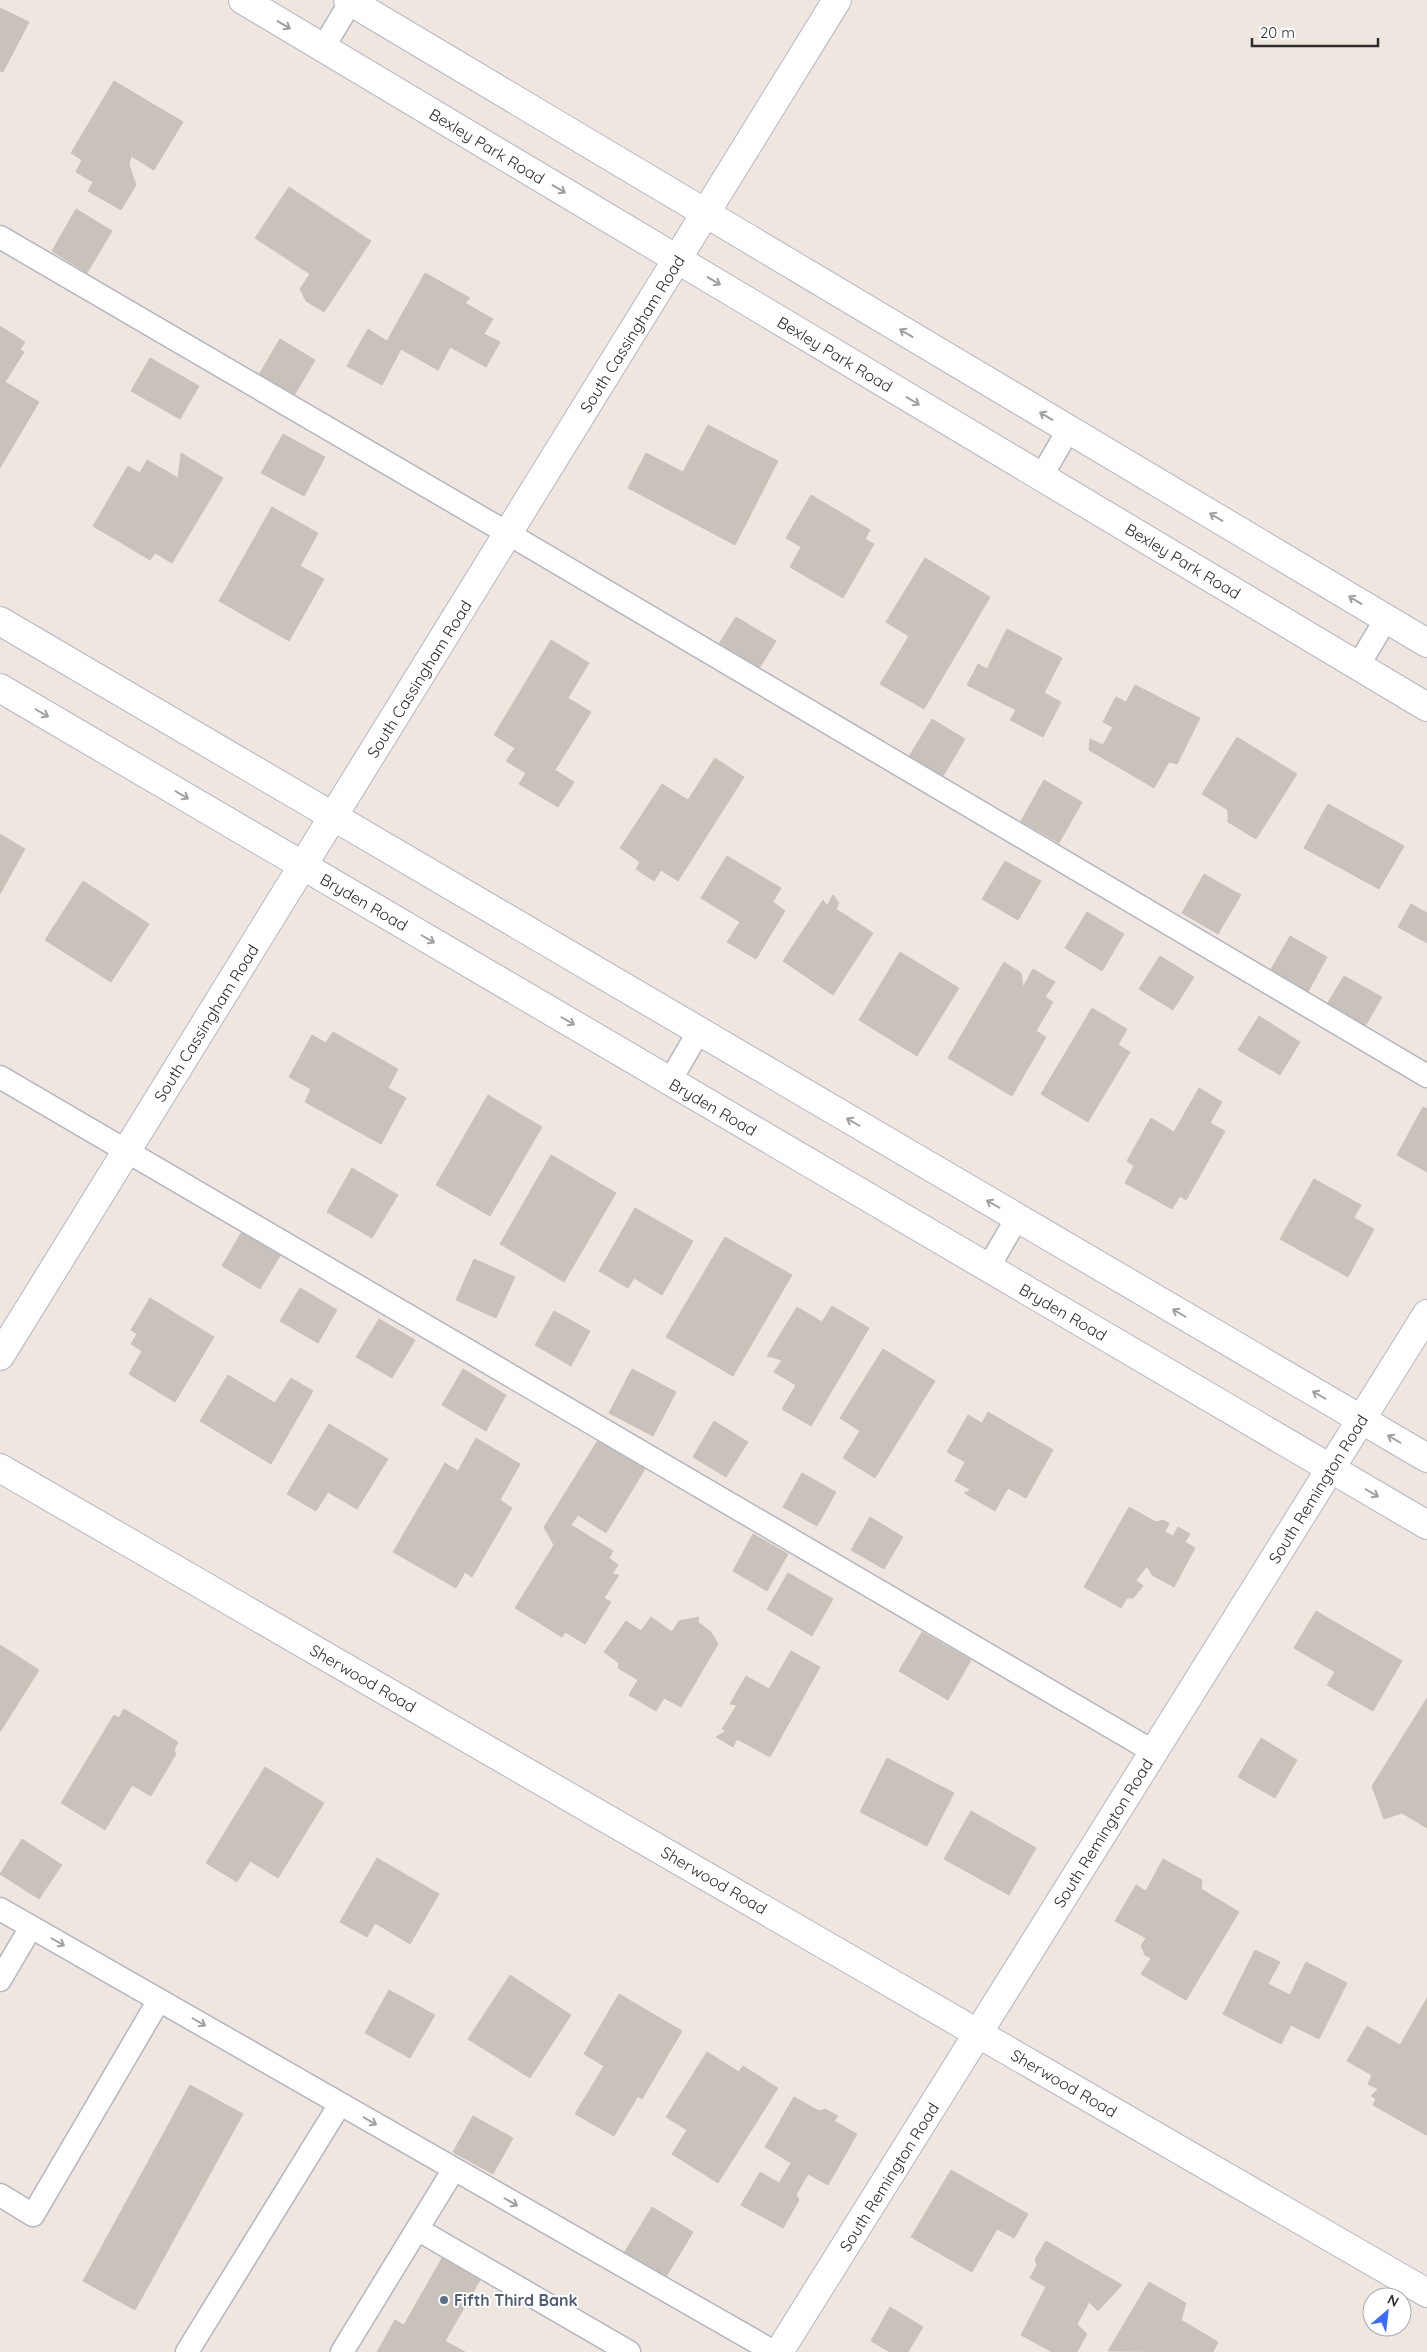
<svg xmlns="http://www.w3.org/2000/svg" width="1427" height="2352" font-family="Quicksand,sans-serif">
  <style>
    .building { fill: #c8c2ba; stroke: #cbc3b8 }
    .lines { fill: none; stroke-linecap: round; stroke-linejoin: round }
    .lane-casing { stroke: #b3b6c1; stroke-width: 25 }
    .street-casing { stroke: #b3b6c1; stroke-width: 30 }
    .lane { stroke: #fff; stroke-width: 22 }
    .street { stroke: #fff; stroke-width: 28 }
    .oneway { stroke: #a0a0a0 }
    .service-dot { fill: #5c6f8a; stroke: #fff; stroke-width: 2 }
    .labels { text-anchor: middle; stroke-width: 4; stroke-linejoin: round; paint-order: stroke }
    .street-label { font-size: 16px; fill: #2d2d2d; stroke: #fff }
    .service-label { font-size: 16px; font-weight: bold; fill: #4e5e75; stroke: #fff; text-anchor: start }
  </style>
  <rect width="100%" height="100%" fill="#efe7df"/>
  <!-- building -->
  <path class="building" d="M0 8 29 22 3 72 0 71Z
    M114 81 183 122 154 170 131 156 129 165 136 185 121 210 88 191 93 182 76 172 82 160 71 153Z
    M289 187 371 241 324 312 306 301 300 289 310 274 255 238Z
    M76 209 112 231 87 273 52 251Z
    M425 273 470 298 465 303 493 319 484 334 500 342 486 367 450 347 438 370 401 349 382 385 347 366 368 329 387 341Z
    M0 326 25 342 20 350 24 352 5 382 39 402 0 468Z
    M280 339 315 360 292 399 257 378Z
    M150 358 199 386 180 419 131 391Z
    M708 425 778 461 735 545 628 488 646 453 683 472Z
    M283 434 325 457 304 496 261 473Z
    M181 453 223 478 172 563 155 553 150 560 93 526 128 466 140 473 147 460 178 478Z
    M811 495 870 530 865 539 874 544 843 598 790 567 801 547 786 538Z
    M272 507 318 533 300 566 324 579 289 641 219 601Z
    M925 558 990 597 924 709 880 684 909 636 886 622Z
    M736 617 776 641 757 672 717 647Z
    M1007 629 1062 658 1044 693 1061 702 1043 737 1010 720 1016 710 967 685 978 664 987 669Z
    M551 640 589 663 568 698 591 712 555 770 574 782 558 807 519 784 526 773 506 761 515 748 494 735Z
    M1135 685 1200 718 1177 764 1169 762 1154 788 1089 750 1090 739 1103 745 1113 727 1103 722 1116 697 1126 702Z
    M932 719 965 739 942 778 908 758Z
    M1237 737 1297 774 1256 839 1228 822V810L1202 794Z
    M715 758 744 777 678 881 661 870 654 881 636 869 640 862 620 848 662 784 688 800Z
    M1044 780 1082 802 1059 843 1021 821Z
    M1328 804 1404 846 1379 889 1304 848Z
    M0 834 25 849 0 894Z
    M727 856 781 888 773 902 785 911 756 959 727 942 740 922 701 898Z
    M1005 861 1041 881 1018 920 982 899Z
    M1204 874 1241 895 1218 934 1182 913Z
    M83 881 149 924 111 982 45 940Z
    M833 895 839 903 836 909 873 933 833 995 783 961 823 900 827 906Z
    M1411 904 1427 913V943L1398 927Z
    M1087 912 1124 934 1102 971 1065 948Z
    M1290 936 1327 957 1308 992 1270 971Z
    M900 952 959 988 917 1056 859 1020Z
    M1160 956 1194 977 1173 1010 1139 989Z
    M1004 962 1021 973 1023 987 1033 969 1055 982 1045 997 1053 1002 1036 1031 1046 1037 1012 1096 948 1058Z
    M1344 976 1382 997 1361 1033 1323 1011Z
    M1092 1008 1127 1029 1118 1045 1130 1052 1088 1122 1041 1094Z
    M1259 1016 1300 1042 1280 1075 1238 1050Z
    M333 1032 398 1069 388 1088 406 1098 381 1144 305 1102 311 1089 289 1077 312 1035 326 1043Z
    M1199 1088 1222 1102 1210 1123 1225 1131 1186 1200 1180 1196 1172 1209 1125 1183 1134 1166 1127 1161 1151 1118 1174 1132Z
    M488 1095 542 1127 490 1216 436 1185Z
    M1423 1107 1427 1109V1172L1397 1155Z
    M551 1155 616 1193 564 1282 500 1244Z
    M352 1168 398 1195 372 1238 327 1212Z
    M1314 1179 1361 1205 1354 1218 1374 1229 1348 1277 1280 1239Z
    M635 1208 693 1241 662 1295 634 1278 628 1288 599 1271Z
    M244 1228 283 1251 260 1289 222 1266Z
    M725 1237 792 1275 733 1376 666 1337Z
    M474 1259 515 1277 496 1318 456 1300Z
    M300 1288 337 1310 318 1343 280 1321Z
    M150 1298 214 1337 175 1402 129 1374 142 1351 131 1344 137 1334 131 1330Z
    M832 1306 869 1328 811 1426 782 1409 796 1385 774 1372 782 1360 767 1356 797 1307 822 1322Z
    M554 1311 590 1331 571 1366 535 1345Z
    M379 1319 415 1340 392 1378 356 1357Z
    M883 1349 935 1381 875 1478 843 1458 860 1431 840 1418Z
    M463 1369 506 1395 486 1431 442 1405Z
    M632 1369 676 1392 653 1436 609 1413Z
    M228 1375 275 1403 291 1378 313 1391 271 1464 200 1421Z
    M988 1412 1053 1450 1026 1498 1008 1488 995 1511 964 1493 971 1490 955 1481 965 1462 947 1452 968 1415 982 1423Z
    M714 1421 748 1442 726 1477 693 1457Z
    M329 1424 388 1459 357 1509 328 1492 316 1511 287 1494Z
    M476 1438 520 1464 500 1500 512 1508 472 1577 465 1572 456 1588 393 1552 445 1463 458 1471Z
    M598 1440 645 1469 606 1533 578 1515 571 1525 613 1551 609 1558 618 1565 612 1574 619 1575 604 1598 611 1602 585 1644 565 1632 562 1637 515 1608 554 1545 544 1527Z
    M802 1473 836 1492 817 1526 783 1507Z
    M1129 1507 1156 1522 1163 1520 1169 1523 1165 1532 1173 1536 1178 1527 1190 1534 1185 1542 1195 1548 1174 1587 1152 1575 1147 1566 1136 1580 1143 1586 1133 1598H1127L1121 1608 1084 1587Z
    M870 1517 903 1537 884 1569 851 1550Z
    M753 1534 788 1554 767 1591 733 1571Z
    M788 1573 833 1599 812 1636 767 1609Z
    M1316 1611 1402 1661 1373 1711 1327 1685 1335 1672 1294 1648Z
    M651 1617 672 1632 679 1621 699 1617 698 1622 711 1632 718 1644 681 1707 664 1698 656 1711 629 1695 638 1680 618 1668 619 1663 604 1652 626 1621 641 1631Z
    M922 1632 971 1660 948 1700 899 1671Z
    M0 1645 39 1670 0 1732Z
    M791 1651 820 1667 770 1757 737 1739 733 1747 716 1737 726 1731 722 1729 737 1705 730 1704 746 1676 769 1689Z
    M1427 1698V1828L1402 1813 1384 1819 1372 1786Z
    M124 1709 178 1742 174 1750 176 1754 151 1796 132 1785 105 1830 61 1803 114 1715 119 1718Z
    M1261 1738 1297 1760 1275 1798 1238 1777Z
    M887 1758 954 1793 927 1846 860 1812Z
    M265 1767 324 1803 278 1878 250 1861 237 1882 206 1863Z
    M971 1811 1036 1848 1009 1895 944 1859Z
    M22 1839 62 1865 39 1899 0 1874Z
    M377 1858 439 1894 410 1944 375 1923 367 1937 340 1922Z
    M1163 1859 1202 1880 1201 1889 1239 1912 1186 2000 1141 1974 1151 1958 1145 1955 1141 1946 1146 1938 1115 1921 1136 1885 1146 1891Z
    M1255 1950 1280 1962 1268 1984 1290 1995 1306 1962 1347 1983 1319 2039 1291 2025 1281 2044 1223 2014Z
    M510 1975 571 2015 530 2078 468 2039Z
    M389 1990 435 2015 410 2058 365 2033Z
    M619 1994 682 2031 642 2099 638 2096 614 2136 575 2114 604 2066 584 2054Z
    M1427 1998V2134L1426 2135 1373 2105 1376 2099 1371 2096 1378 2089 1368 2084 1372 2075 1347 2061 1367 2026 1400 2045Z
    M707 2052 739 2072 743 2066 778 2088 718 2183 672 2154 687 2130 666 2117Z
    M190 2085 243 2114 135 2310 83 2281Z
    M794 2097 819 2111 825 2109 838 2116 834 2121 857 2134 828 2185 808 2174 796 2195 799 2200 783 2228 741 2205 760 2172 779 2183 791 2163 765 2147Z
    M473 2116 513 2138 493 2174 453 2152Z
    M951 2170 1028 2214 1014 2238 997 2229 972 2272 911 2237Z
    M652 2207 693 2232 666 2277 624 2253Z
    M1046 2241 1122 2285 1098 2311 1089 2302 1077 2324 1087 2334 1077 2352H1052L1021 2335 1046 2287 1030 2278 1037 2265 1035 2259Z
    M442 2258 480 2280 445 2341 465 2352H377L395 2320 404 2325Z
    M1149 2282 1186 2303 1181 2320 1218 2342 1213 2352 1108 2351Z
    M890 2307 923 2327 908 2352H890L871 2341Z"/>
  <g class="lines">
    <!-- lane casing -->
    <g class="lane-casing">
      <path id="lane" d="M323 48 351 1
        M0 237 509 534 1427 1076
        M1041 477 1069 429
        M1358 666 1386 619
        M0 1077 1154 1752
        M670 1081 699 1031
        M988 1268 1017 1218
        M0 1909 774 2352
        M0 1980 31 1927
        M0 2195 33 2215 159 2000
        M417 2229 629 2352
        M187 2352 340 2104
        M342 2352 454 2169"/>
    </g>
    <!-- street casing -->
    <g class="street-casing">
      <path id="street" d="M243 0 1427 707
        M348 0 1427 643
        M0 621 1427 1458
        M0 688 1427 1525
        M0 1356 837 0
        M0 1468 1427 2293
        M779 2352 1427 1314"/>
    </g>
    <!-- lane -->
    <use href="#lane" class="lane"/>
    <!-- street -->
    <use href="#street" class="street"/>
  </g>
  <!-- one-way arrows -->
  <defs><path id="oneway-shaft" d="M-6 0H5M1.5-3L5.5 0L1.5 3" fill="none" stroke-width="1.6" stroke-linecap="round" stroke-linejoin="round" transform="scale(1.25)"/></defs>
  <g class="oneway">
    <use href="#oneway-shaft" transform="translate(284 25) rotate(31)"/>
    <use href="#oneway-shaft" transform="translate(559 189) rotate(31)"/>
    <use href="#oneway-shaft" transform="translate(714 281) rotate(31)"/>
    <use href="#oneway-shaft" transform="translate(906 333) rotate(-149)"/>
    <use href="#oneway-shaft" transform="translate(913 401) rotate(31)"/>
    <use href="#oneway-shaft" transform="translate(1046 416) rotate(-149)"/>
    <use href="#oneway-shaft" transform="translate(1216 517) rotate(-149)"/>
    <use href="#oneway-shaft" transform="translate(1355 600) rotate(-149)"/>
    <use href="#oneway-shaft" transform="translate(42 713) rotate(30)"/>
    <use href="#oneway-shaft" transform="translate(182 795) rotate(30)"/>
    <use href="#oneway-shaft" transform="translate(428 939) rotate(30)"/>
    <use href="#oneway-shaft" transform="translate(568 1021) rotate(30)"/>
    <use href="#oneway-shaft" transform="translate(853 1122) rotate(-150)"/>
    <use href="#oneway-shaft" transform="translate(993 1204) rotate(-150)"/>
    <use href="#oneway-shaft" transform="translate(1179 1313) rotate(-150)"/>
    <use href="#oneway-shaft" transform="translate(1319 1395) rotate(-150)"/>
    <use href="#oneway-shaft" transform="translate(1394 1439) rotate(-150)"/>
    <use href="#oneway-shaft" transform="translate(1372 1493) rotate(30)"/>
    <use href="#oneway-shaft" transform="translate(58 1942) rotate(30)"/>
    <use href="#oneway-shaft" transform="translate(199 2022) rotate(30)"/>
    <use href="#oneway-shaft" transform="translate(370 2121) rotate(30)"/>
    <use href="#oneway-shaft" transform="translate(511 2202) rotate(30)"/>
  </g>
  <!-- markers -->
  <circle class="service-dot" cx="444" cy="2300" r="5"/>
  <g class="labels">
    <!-- street labels -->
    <g class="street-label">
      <text transform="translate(487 146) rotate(31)" y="6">Bexley Park Road</text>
      <text transform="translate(632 334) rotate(-58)" y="6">South Cassingham Road</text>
      <text transform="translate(835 354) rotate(31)" y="6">Bexley Park Road</text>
      <text transform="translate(1183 561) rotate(31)" y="6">Bexley Park Road</text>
      <text transform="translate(419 679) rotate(-58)" y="6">South Cassingham Road</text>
      <text transform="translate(364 902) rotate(30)" y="6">Bryden Road</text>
      <text transform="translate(206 1023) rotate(-58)" y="6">South Cassingham Road</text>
      <text transform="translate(713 1107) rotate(30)" y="6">Bryden Road</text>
      <text transform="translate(1063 1312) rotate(30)" y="6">Bryden Road</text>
      <text transform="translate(1318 1489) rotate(-58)" y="6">South Remington Road</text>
      <text transform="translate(363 1678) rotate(30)" y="6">Sherwood Road</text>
      <text transform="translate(1103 1833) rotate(-58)" y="6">South Remington Road</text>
      <text transform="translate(714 1880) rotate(30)" y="6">Sherwood Road</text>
      <text transform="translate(1064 2083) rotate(30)" y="6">Sherwood Road</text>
      <text transform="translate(889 2177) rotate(-58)" y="6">South Remington Road</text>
    </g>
    <!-- service labels -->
    <g class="service-label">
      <text x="454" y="2306">Fifth Third Bank</text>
    </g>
  </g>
  <!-- north arrow -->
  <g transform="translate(1387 2312) rotate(28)"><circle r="24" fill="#ffffff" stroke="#ababab"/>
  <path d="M0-4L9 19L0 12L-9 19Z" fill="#3c6cff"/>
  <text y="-8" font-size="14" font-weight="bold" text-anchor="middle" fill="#2d2d2d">N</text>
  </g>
  <!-- scale -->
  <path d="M1252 38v8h126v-8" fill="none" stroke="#2d2d2d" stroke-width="2.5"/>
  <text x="1260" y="38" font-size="15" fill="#2d2d2d" stroke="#ffffff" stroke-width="4" paint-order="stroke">20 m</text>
</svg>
